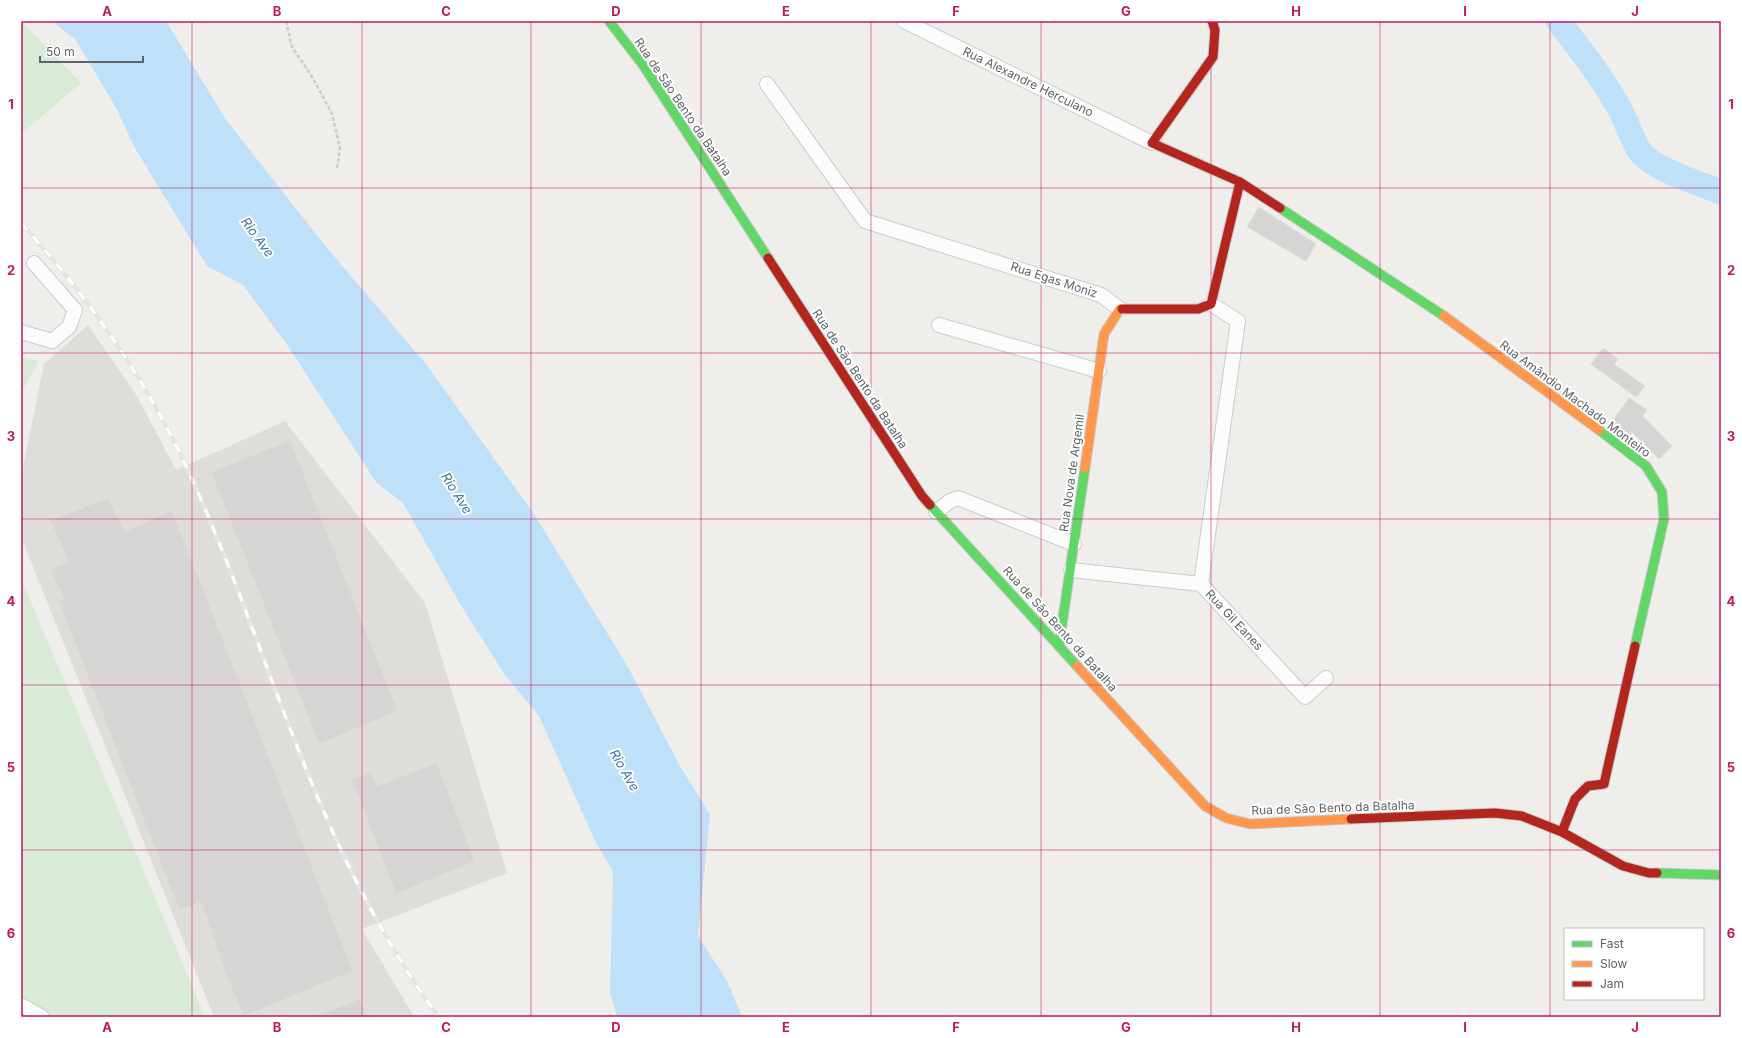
<svg xmlns="http://www.w3.org/2000/svg" width="1742" height="1038" font-family="Inter,sans-serif">
  <style>
    .industrial { fill: #dfddda }
    .green { fill: #d8ebd6 }
    .water { fill: #bfe0f9 }
    .lines { fill: none; stroke-linecap: round; stroke-linejoin: round }
    .river { stroke: #bfe0f9; stroke-width: 25 }
    .building { fill: #d6d5d3; stroke: #deddd9 }
    .street-casing { stroke: #cbcccc; stroke-width: 16 }
    .fast-casing { stroke: #cacacb; stroke-width: 11 }
    .slow-casing { stroke: #cacacb; stroke-width: 11 }
    .jam-casing { stroke: #cacacb; stroke-width: 11 }
    .path { stroke: #cacfcc; stroke-width: 2.5; stroke-dasharray: 4 2; stroke-linecap: butt }
    .street { stroke: #fdfcfc; stroke-width: 14 }
    .fast { stroke: #63d668; stroke-width: 9 }
    .slow { stroke: #ff974d; stroke-width: 9 }
    .jam { stroke: #b3261e; stroke-width: 9 }
    .rail-casing { stroke: #e4e4e4; stroke-width: 4.5 }
    .rail { stroke: #fff; stroke-width: 3; stroke-dasharray: 9; stroke-linecap: butt }
    .grid { fill: none; stroke: #c2185b; stroke-width: 1; stroke-opacity: 0.55 }
    .labels { text-anchor: middle; stroke-width: 4; stroke-linejoin: round; paint-order: stroke }
    .street-label { font-size: 12px; fill: #5f6368; stroke: #fff }
    .water-label { font-size: 13px; font-style: italic; fill: #4174aa; stroke: #fff }
    .neatline { fill: none; stroke: #c2185b; stroke-width: 1.5 }
    .grid-label { font-size: 13px; text-anchor: middle; font-weight: bold; fill: #c2185b }
  </style>
  <rect width="100%" height="100%" fill="#efeeea"/>
  <!-- industrial -->
  <path class="industrial" d="M88 325 137 396 176 470 285 421 425 603 507 873 362 929 414 1017H214L21 537V477L44 364Z"/>
  <!-- green -->
  <path class="green" d="M21 21 81 83 21 134Z
    M21 358 39 361 21 393Z
    M21 578 205 1017H21Z"/>
  <!-- water -->
  <path class="water" d="M52 21H166L226 120 327 248 426 364 534 514 628 667 681 768 710 814 698 936 727 981 742 1017H617L610 993 613 871 596 843 539 716 505 675 462 607 403 503 376 482 288 346 243 285 207 266 136 150 116 108 76 40Z"/>
  <g class="lines">
    <!-- river -->
    <path class="river" d="M1558 21C1580 49 1602 77 1619 108 1626 119 1634 146 1642 154 1659 171 1698 183 1721 192"/>
  </g>
  <!-- building -->
  <path class="building" d="M1259 207 1316 244 1306 261 1247 227Z
    M1603 348 1618 359 1614 364 1645 386 1636 397 1591 364Z
    M1629 398 1647 410 1643 416 1672 446 1659 459 1632 432 1630 435 1612 422Z
    M290 440 398 711 319 744 211 472Z
    M108 498 125 532 172 510 353 971 244 1016 228 980 201 902 179 910 58 600 64 599 50 569 69 562 50 520Z
    M437 763 475 861 396 894 352 780 370 772 377 786Z
    M360 999 367 1017H315V1016Z"/>
  <g class="lines">
    <!-- street casing -->
    <g class="street-casing">
      <path id="street" d="M904 21 1152 143
        M767 84 865 221 1101 295 1120 309
        M939 325 1099 371
        M21 332 52 341 69 327 75 310 34 263
        M936 512 950 501 958 498 1074 544
        M1071 570 1201 584 1305 697 1326 678
        M1201 584 1238 321 1211 304
        M21 1005 42 1017"/>
    </g>
    <!-- fast casing -->
    <g class="fast-casing">
      <path id="fast" d="M609 21 643 65 768 258
        M1280 208 1444 316
        M1599 430 1646 466 1662 492 1664 519 1635 646
        M930 505 1077 666
        M1059 645 1085 468
        M1657 873 1721 875"/>
    </g>
    <!-- slow casing -->
    <g class="slow-casing">
      <path id="slow" d="M1444 316 1599 430
        M1085 468 1104 334 1120 309H1122
        M1077 666 1205 806 1226 818 1250 824 1351 819"/>
    </g>
    <!-- jam casing -->
    <g class="jam-casing">
      <path id="jam" d="M1212 21 1215 30 1213 57 1152 143 1240 182 1280 208
        M768 258 922 496 930 505
        M1122 309H1198L1211 304 1240 182
        M1351 819 1495 813 1522 816 1562 832 1623 866 1649 873H1657
        M1562 832 1575 799 1588 786 1604 784 1635 646"/>
    </g>
    <!-- path -->
    <path class="path" d="M286 21 292 47 311 75 332 114 340 148 337 168"/>
    <!-- street -->
    <use href="#street" class="street"/>
    <!-- fast -->
    <use href="#fast" class="fast"/>
    <!-- slow -->
    <use href="#slow" class="slow"/>
    <!-- jam -->
    <use href="#jam" class="jam"/>
    <!-- rail casing -->
    <g class="rail-casing">
      <path id="rail" d="M21 223C94 303 156 394 199 495 261 636 302 787 378 922 396 954 416 987 439 1017"/>
    </g>
    <!-- rail -->
    <use href="#rail" class="rail"/>
  </g>
  <!-- grid -->
  <path class="grid" d="M192 21V1017M362 21V1017M531 21V1017M701 21V1017M871 21V1017M1041 21V1017M1211 21V1017M1380 21V1017M1550 21V1017M21 188H1721M21 353H1721M21 519H1721M21 685H1721M21 850H1721"/>
  <g class="labels">
    <!-- street labels -->
    <g class="street-label">
      <text transform="translate(1028 82) rotate(26)" y="4">Rua Alexandre Herculano</text>
      <text transform="translate(683 107) rotate(56)" y="4">Rua de São Bento da Batalha</text>
      <text transform="translate(1054 280) rotate(18)" y="4">Rua Egas Moniz</text>
      <text transform="translate(860 379) rotate(57)" y="4">Rua de São Bento da Batalha</text>
      <text transform="translate(1575 399) rotate(37)" y="4">Rua Amândio Machado Monteiro</text>
      <text transform="translate(1072 473) rotate(-82)" y="4">Rua Nova de Argemil</text>
      <text transform="translate(1234 620) rotate(47)" y="4">Rua Gil Eanes</text>
      <text transform="translate(1060 629) rotate(48)" y="4">Rua de São Bento da Batalha</text>
      <text transform="translate(1333 808) rotate(-2)" y="4">Rua de São Bento da Batalha</text>
    </g>
    <!-- water labels -->
    <g class="water-label">
      <text transform="translate(258 237) rotate(54)" y="5">Rio Ave</text>
      <text transform="translate(457 493) rotate(58)" y="5">Rio Ave</text>
      <text transform="translate(625 770) rotate(60)" y="5">Rio Ave</text>
    </g>
  </g>
  <!-- border -->
  <rect width="1742" height="1038" fill="none" stroke="#ffffff" stroke-width="44"/>
  <!-- legend -->
  <rect x="1564" y="928" width="140" height="72" fill="#ffffff" stroke="#bfc1c3"/>
  <rect x="1572" y="941" width="20" height="6" fill="#63d668" stroke="#bfc1c3"/>
  <text x="1600" y="948" font-size="12" fill="#5f6368">Fast</text>
  <rect x="1572" y="961" width="20" height="6" fill="#ff974d" stroke="#bfc1c3"/>
  <text x="1600" y="968" font-size="12" fill="#5f6368">Slow</text>
  <rect x="1572" y="981" width="20" height="6" fill="#b3261e" stroke="#bfc1c3"/>
  <text x="1600" y="988" font-size="12" fill="#5f6368">Jam</text>
  <!-- scale -->
  <path d="M40 56v6h103v-6" fill="none" stroke="#5f6368" stroke-width="2"/>
  <text x="46" y="56" font-size="12" fill="#5f6368" stroke="#ffffff" stroke-width="3" paint-order="stroke">50 m</text>
  <rect x="22" y="22" width="1698" height="994" class="neatline"/>
  <g class="grid-label">
    <text x="107" y="16">A</text>
    <text x="277" y="16">B</text>
    <text x="446" y="16">C</text>
    <text x="616" y="16">D</text>
    <text x="786" y="16">E</text>
    <text x="956" y="16">F</text>
    <text x="1126" y="16">G</text>
    <text x="1296" y="16">H</text>
    <text x="1465" y="16">I</text>
    <text x="1635" y="16">J</text>
    <text x="11" y="109">1</text>
    <text x="1731" y="109">1</text>
    <text x="11" y="275">2</text>
    <text x="1731" y="275">2</text>
    <text x="11" y="441">3</text>
    <text x="1731" y="441">3</text>
    <text x="11" y="606">4</text>
    <text x="1731" y="606">4</text>
    <text x="11" y="772">5</text>
    <text x="1731" y="772">5</text>
    <text x="11" y="938">6</text>
    <text x="1731" y="938">6</text>
    <text x="107" y="1032">A</text>
    <text x="277" y="1032">B</text>
    <text x="446" y="1032">C</text>
    <text x="616" y="1032">D</text>
    <text x="786" y="1032">E</text>
    <text x="956" y="1032">F</text>
    <text x="1126" y="1032">G</text>
    <text x="1296" y="1032">H</text>
    <text x="1465" y="1032">I</text>
    <text x="1635" y="1032">J</text>
  </g>
</svg>
